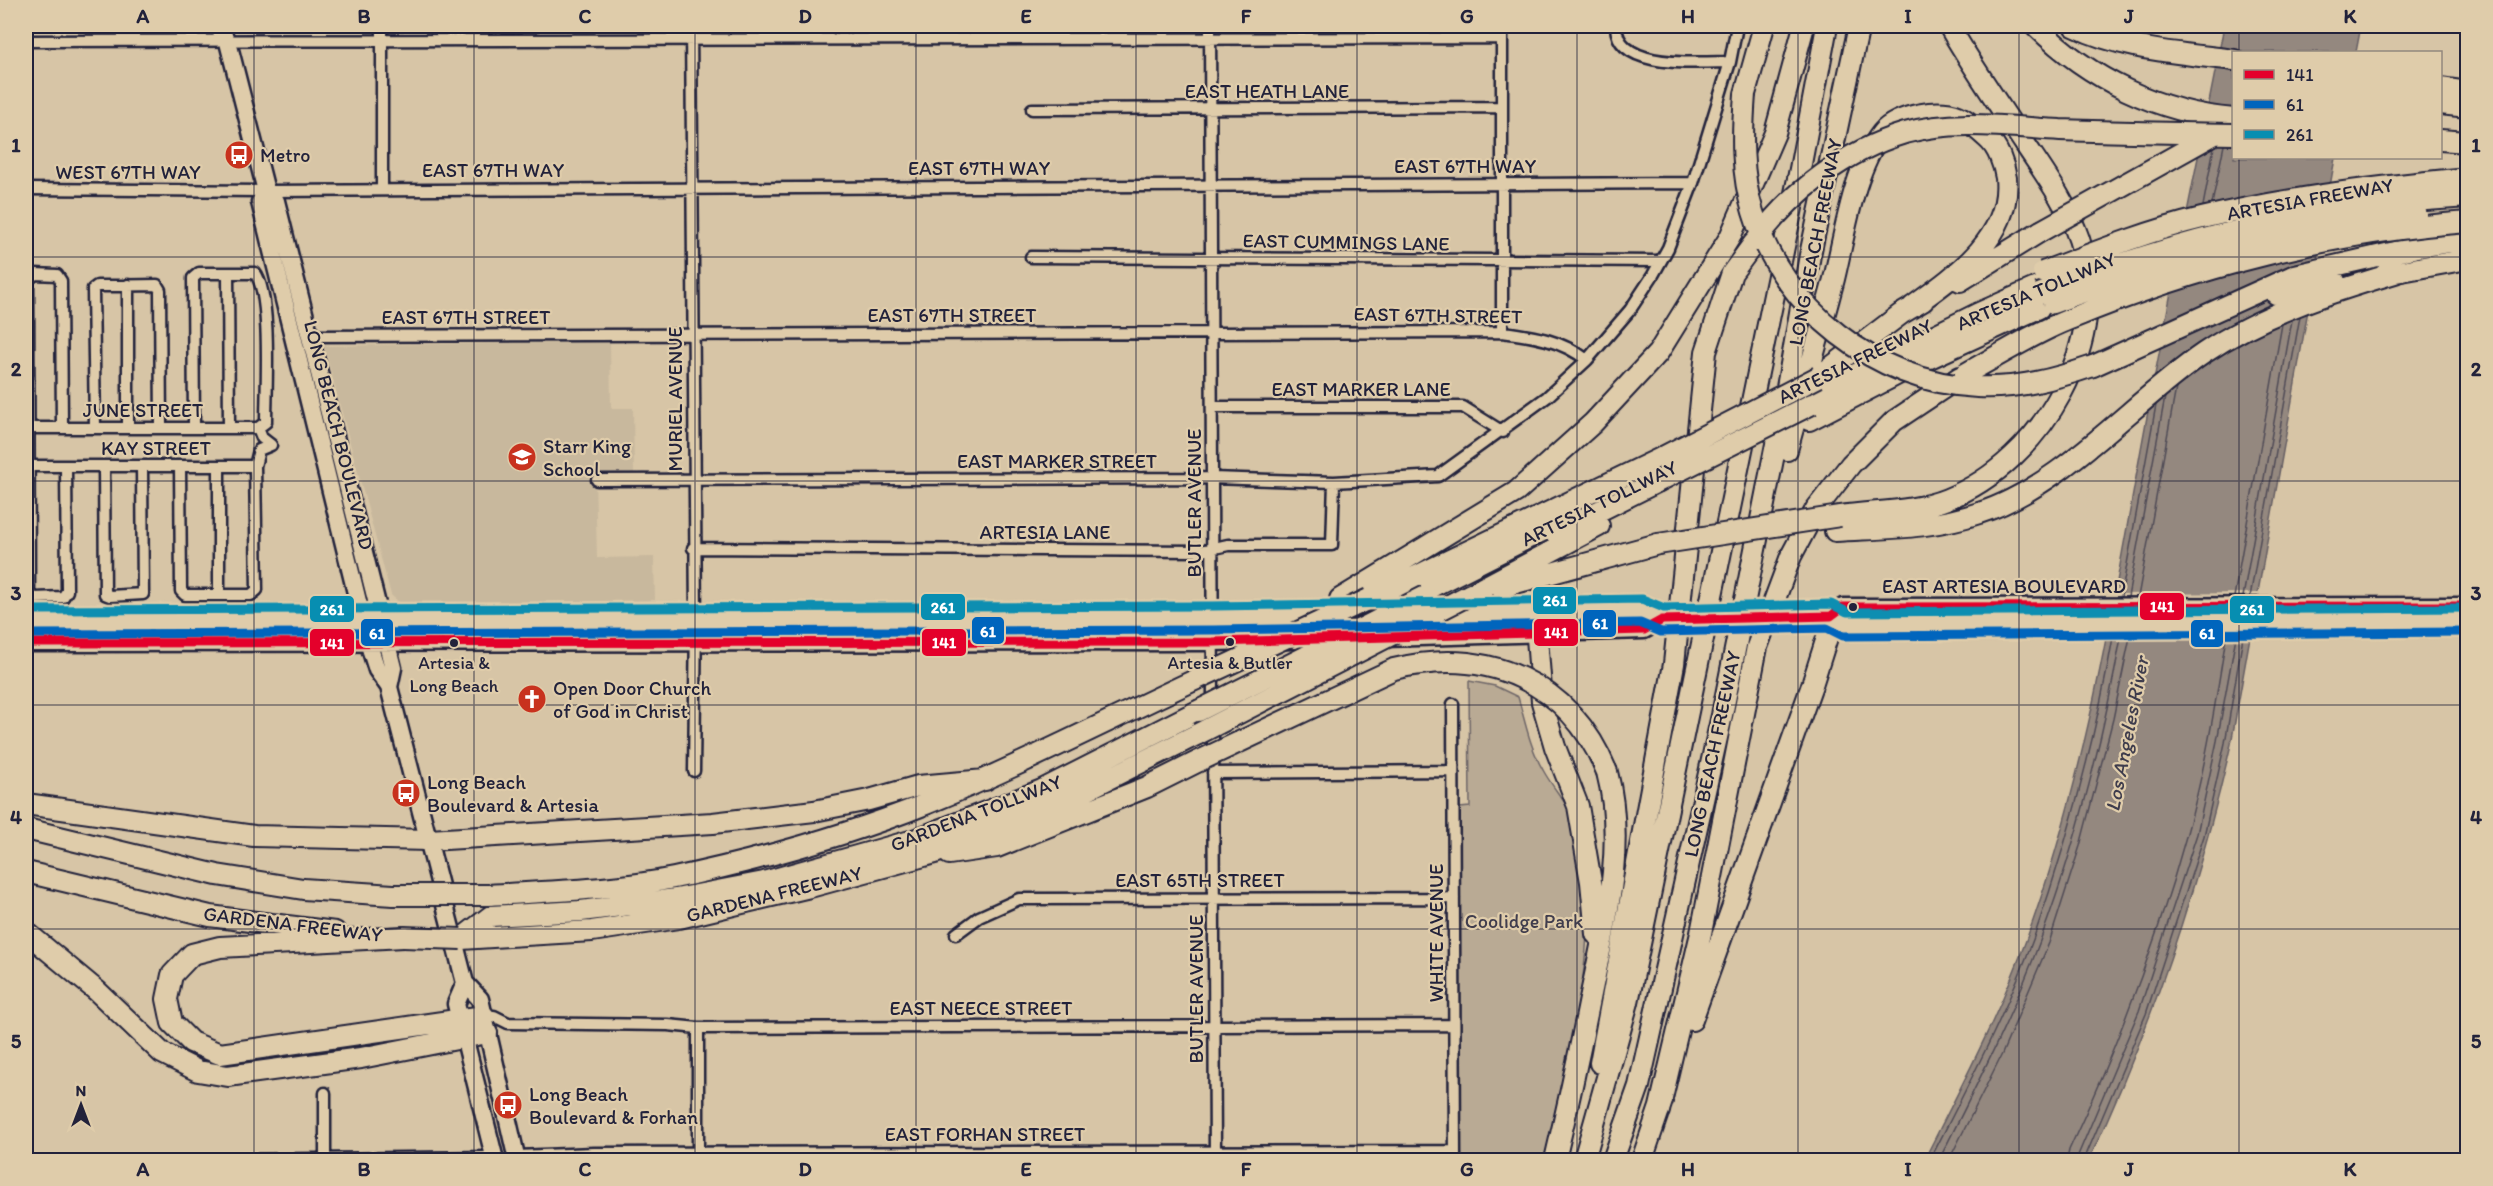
<svg xmlns="http://www.w3.org/2000/svg" width="2493" height="1186" font-family="Itim,sans-serif">
  <style>
    .built { fill: #c8b89d }
    .green { fill: #b9aa94; stroke: #6e6668; stroke-width: 1.5 }
    .water { fill: #94887f; stroke: #665f64; stroke-width: 1.5 }
    .pier { fill: #d7c5a6 }
    .lines { fill: none; stroke-linecap: round; stroke-linejoin: round }
    .shore { stroke: #504b56; stroke-width: 1.5 }
    .minor-casing { stroke: #22223b; stroke-width: 15 }
    .primary-casing { stroke: #22223b; stroke-width: 21 }
    .motorway-casing { stroke: #22223b; stroke-width: 24 }
    .minor { stroke: #dfccaa; stroke-width: 10 }
    .primary { stroke: #dfccaa; stroke-width: 16 }
    .motorway { stroke: #dfccaa; stroke-width: 20 }
    .primary-bridge-casing { stroke: #22223b; stroke-width: 21; stroke-linecap: butt }
    .motorway-bridge-casing { stroke: #22223b; stroke-width: 24; stroke-linecap: butt }
    .primary-bridge { stroke: #dfccaa; stroke-width: 16 }
    .motorway-bridge { stroke: #dfccaa; stroke-width: 20 }
    .bus-1-casing { stroke: #dfccaa; stroke-width: 14 }
    .bus-2-casing { stroke: #dfccaa; stroke-width: 14 }
    .bus-3-casing { stroke: #dfccaa; stroke-width: 14 }
    .bus-1 { stroke: #e4002b; stroke-width: 9 }
    .bus-2 { stroke: #0065bd; stroke-width: 9 }
    .bus-3 { stroke: #078eb1; stroke-width: 9 }
    .grid { fill: none; stroke: #22223b; stroke-width: 1.5; stroke-opacity: 0.55 }
    .bus-dot { fill: #22223b; stroke: #dfccaa; stroke-width: 2 }
    .labels { text-anchor: middle; stroke-width: 4.5; stroke-linejoin: round; paint-order: stroke }
    .bus-label { font-size: 18px; fill: #22223b; stroke: #dfccaa }
    .street-label { font-size: 20px; fill: #22223b; stroke: #dfccaa }
    .poi-label { font-size: 20px; fill: #22223b; stroke: #dfccaa; text-anchor: start }
    .park-label { font-size: 20px; fill: #403d4d; stroke: #dfccaa }
    .water-label { font-size: 21px; font-style: italic; fill: #3e3c4c; stroke: #dfccaa }
    .line-badge { stroke: #dfccaa; stroke-width: 2 }
    .badge-label { font-size: 16px; text-anchor: middle; font-weight: bold; fill: #fff }
    .neatline { fill: none; stroke: #22223b; stroke-width: 2 }
    .grid-label { font-size: 20px; text-anchor: middle; font-weight: bold; fill: #22223b }
  </style>
  <rect width="100%" height="100%" fill="#d7c5a6"/>
  <filter id="ink" filterUnits="userSpaceOnUse"><feTurbulence type="fractalNoise" baseFrequency=".0167" numOctaves="2"/><feDisplacementMap in="SourceGraphic" scale="12" xChannelSelector="R" yChannelSelector="G"/><feConvolveMatrix kernelMatrix="1 2 1 2 8 2 1 2 1" color-interpolation-filters="sRGB"/></filter>
  <g filter="url(#ink)">
    <!-- built -->
    <path class="built" d="M610 341 611 408H633L634 475 595 476 597 558 654 557 655 600 402 605 391 595 324 346Z"/>
    <!-- green -->
    <path class="green" d="M1469 681 1495 686 1518 697C1525 721 1530 748 1543 770 1553 789 1572 808 1578 829 1606 932 1567 1057 1546 1160H1461L1460 808 1470 807Z"/>
    <!-- water -->
    <path class="water" d="M2224 26H2361L2356 52H2234V158H2335L2231 744C2198 888 2152 1026 2089 1160H1924C1961 1087 2000 1013 2028 935 2087 772 2113 602 2144 433 2169 297 2198 161 2224 26Z"/>
    <!-- pier -->
    <path class="pier" d="M2260 593 2253 633H2105L2112 594Z"/>
    <g class="lines">
      <!-- shore -->
      <path class="shore" d="M2212 204 2224 145
        M2203 206 2214 147
        M2121 597 2156 405
        M2128 597 2165 397
        M2138 597 2176 388
        M2234 597 2282 324
        M2243 597 2292 320
        M2250 597 2300 316
        M1930 1160C1967 1087 2006 1014 2034 937 2069 838 2096 735 2114 632
        M1939 1160C1975 1088 2012 1017 2040 941 2076 845 2104 733 2122 632
        M1949 1160 2002 1054 2049 943 2080 846 2113 719 2131 632
        M2067 1160 2069 1150C2117 1047 2157 942 2187 833 2206 767 2216 699 2227 631
        M2076 1160 2139 1011 2197 834 2217 741 2237 631
        M2084 1160 2146 1014 2204 836 2225 743 2244 631"/>
      <!-- minor casing -->
      <g class="minor-casing">
        <path id="minor" d="M382 26V188
          M691 26 696 620 694 771
          M1210 26 1213 707
          M1502 26V332
          M1616 26C1617 71 1701 62 1730 62
          M26 41 1502 38
          M1032 109 1502 107
          M26 189 266 191 1693 183
          M1031 257 1660 261
          M228 273 229 428
          M128 285V428
          M311 336 1502 332C1534 336 1561 340 1587 360
          M1212 407H1463L1503 432
          M27 428H258
          M62 428 61 281 57 275 35 274 28 280 29 593 34 598 63 597 67 591 66 466
          M95 428 93 289 97 286 157 285 160 290 161 428
          M27 466H255
          M104 466 105 594 110 596 143 594 142 466
          M180 466 181 591 185 595H251L257 590 255 466 259 450 271 445 262 438 258 428 266 422C266 391 272 294 255 273H199L193 278 194 428
          M219 467V595
          M597 480 1212 478 1334 482 1438 476 1547 397 1587 360 1630 310 1653 275 1668 248 1693 183 1730 62 1737 26
          M693 548 1201 551 1228 545H1332L1334 482
          M1453 704 1455 1160
          M1213 723 1215 1160
          M1213 773 1453 771
          M956 934 979 917 1019 899 1454 898
          M484 1016H494L508 1023 668 1025 698 1028 1454 1025
          M698 1028V1160
          M325 1093V1160
          M516 1156 594 1153 1455 1151
          M217 1160 494 1157"/>
      </g>
      <!-- primary casing -->
      <g class="primary-casing">
        <path id="primary" d="M217 26 228 42 266 191 276 201 393 668 389 687
          M266 191 260 202 368 642 377 670 389 687 465 983 480 999 517 1160
          M1434 614 1642 611 1662 620
          M1831 616 1843 607 2468 606
          M1785 617 1831 616 1843 624 2468 620
          M26 622 1387 615
          M1386 638 1644 630 1662 620
          M26 643 1213 642 1339 639
          M465 983 456 1004 495 1160"/>
      </g>
      <!-- motorway casing -->
      <g class="motorway-casing">
        <path id="motorway" d="M2036 26C2089 79 2159 113 2234 119
          M2074 26C2123 50 2180 53 2234 60
          M2440 88 2468 92
          M1745 94 1764 26
          M2440 104 2468 107
          M2440 140 2468 142
          M2385 274 2468 259
          M1960 281 2041 231
          M2276 294 2335 281
          M2093 366 2295 275 2417 247 2468 239
          M1818 377 1901 314 1923 301
          M1814 395 1977 314 2040 286
          M1809 420 1921 362 2039 308
          M1787 450C1803 393 1819 336 1834 279 1845 234 1853 170 1882 133 1896 115 1943 106 1962 118 1971 123 1979 131 1987 138 1998 147 2004 165 2006 178 2012 237 1955 276 1912 307
          M1840 516C1874 511 1915 512 1947 499 2043 461 2113 339 2079 239 2067 204 2045 174 2025 144 1999 105 1972 66 1949 26
          M1835 531C1883 528 1933 529 1979 513 2062 487 2132 402 2204 353 2262 314 2328 293 2395 273
          M1555 533 1657 482
          M1501 587 1658 544
          M1469 595 1599 526
          M1409 598 1566 519
          M1340 599 1516 492 1593 423 1658 353 1730 237 1775 133 1804 26
          M1369 599 1663 457
          M1535 612 1542 702 1555 747 1578 806 1591 882 1596 934
          M26 804 254 836 429 840 713 823 814 811 869 800 918 786 985 780
          M26 829 217 875 303 889 393 895
          M949 854 997 847 1147 787 1199 761
          M26 872 210 916 335 932
          M489 895C550 891 614 890 674 878 759 860 845 836 926 804 1018 767 1107 721 1197 679
          M26 932 97 991 162 1053 198 1071 228 1076 361 1058 487 1033
          M403 937 220 947 192 954 172 975 167 999 172 1023 191 1042 220 1054 484 1016
          M461 939 491 916 581 911 676 899 764 882 914 840 1042 790 1198 711
          M461 939 592 931 679 918 810 887 935 853 1068 799 1198 734
          M1692 1020 1812 685 1830 628 1831 616
          M1600 1063 1674 664 1706 352 1732 273 1754 243
          M1659 1111 1701 933 1757 647 1791 556 1816 509 1851 464 1894 421 1960 377
          M1555 1160C1568 1105 1580 1050 1591 994 1606 922 1626 845 1607 772
          M1584 1160 1628 1002 1800 169 1827 26
          M1613 1160 1639 1086 1722 715 1785 399 1810 255 1859 26
          M1642 1160 1662 1101"/>
      </g>
      <!-- minor -->
      <use href="#minor" class="minor"/>
      <!-- primary -->
      <use href="#primary" class="primary"/>
      <!-- motorway -->
      <use href="#motorway" class="motorway"/>
      <!-- primary-bridge casing -->
      <g class="primary-bridge-casing">
        <path id="primary-bridge" d="M1662 620 1785 617"/>
      </g>
      <!-- motorway-bridge casing -->
      <g class="motorway-bridge-casing">
        <path id="motorway-bridge" d="M1745 94C1742 134 1741 174 1753 212 1782 308 1876 383 1977 387 2017 389 2055 379 2093 366
          M2041 231 2213 135
          M1756 241C1790 192 1848 150 1905 133 1954 119 2010 127 2060 130 2118 132 2176 133 2234 134
          M2043 272C2095 252 2148 231 2202 218 2290 197 2378 186 2468 178
          M2039 294C2177 239 2318 205 2468 197
          M2053 303C2176 257 2286 227 2417 215
          M1965 374C2000 355 2034 333 2070 319 2195 267 2333 232 2468 222
          M1663 457 1818 377
          M1657 482 1812 404
          M1658 544 1840 516
          M1197 679 1369 599
          M1198 711 1426 596
          M1198 734 1469 595
          M1199 761 1394 669C1488 646 1570 682 1607 772
          M393 895H489
          M403 937 461 939"/>
      </g>
      <!-- primary-bridge -->
      <use href="#primary-bridge" class="primary-bridge"/>
      <!-- motorway-bridge -->
      <use href="#motorway-bridge" class="motorway-bridge"/>
      <!-- bus-1 casing -->
      <g class="bus-1-casing">
        <path id="bus-1" d="M26 643 1213 642 1644 630 1662 620 1831 616 1843 607 2468 606"/>
      </g>
      <!-- bus-2 casing -->
      <g class="bus-2-casing">
        <path id="bus-2" d="M26 634 1213 630 1640 623 1661 632 1827 628 1843 636 2468 632"/>
      </g>
      <!-- bus-3 casing -->
      <g class="bus-3-casing">
        <path id="bus-3" d="M26 610 1213 606 1642 599 1664 608 1831 604 1847 612 2468 608"/>
      </g>
      <!-- bus-1 -->
      <use href="#bus-1" class="bus-1"/>
      <!-- bus-2 -->
      <use href="#bus-2" class="bus-2"/>
      <!-- bus-3 -->
      <use href="#bus-3" class="bus-3"/>
    </g>
  </g>
  <!-- grid -->
  <path class="grid" d="M254 26V1160M474 26V1160M695 26V1160M916 26V1160M1136 26V1160M1357 26V1160M1577 26V1160M1798 26V1160M2019 26V1160M2239 26V52M2239 158V1160M26 257H2468M26 481H2468M26 705H2468M26 929H2468"/>
  <!-- icons -->
  <defs>
    <g id="bus-disc" transform="scale(1.5)"><circle r="9.5" fill="#c8321e" stroke="#dfccaa"/><path d="M-5-6H5V4H4V6H2V4H-2V6H-4V4H-5ZM-3.5-4V0h7V-4ZM-3.5 1.2v1.5H-2V1.2ZM2 1.2v1.5H3.5V1.2Z" fill="#fff"/></g>
    <g id="school-disc" transform="scale(1.5)"><circle r="9.5" fill="#c8321e" stroke="#dfccaa"/><path d="M0-5L7-2L0 1L-7-2ZM-4 1L0 2.5L4 1V4Q0 6-4 4Z" fill="#fff"/></g>
    <g id="church-disc" transform="scale(1.5)"><circle r="9.5" fill="#c8321e" stroke="#dfccaa"/><path d="M-1.2-6h2.4v3.5h3.3v2.4h-3.3V6h-2.4V-.1h-3.3v-2.4h3.3Z" fill="#fff"/></g>
  </defs>
  <g fill-rule="evenodd">
    <use href="#bus-disc" x="239" y="155"/>
    <use href="#school-disc" x="522" y="457"/>
    <use href="#church-disc" x="532" y="699"/>
    <use href="#bus-disc" x="406" y="793"/>
    <use href="#bus-disc" x="508" y="1105"/>
  </g>
  <!-- markers -->
  <g class="bus-dot">
    <circle cx="1853" cy="607" r="5"/>
    <circle cx="1230" cy="642" r="5"/>
    <circle cx="454" cy="643" r="5"/>
  </g>
  <g class="labels">
    <!-- bus labels -->
    <g class="bus-label">
      <text x="454" y="669">Artesia &amp;<tspan x="454" dy="23">Long Beach</tspan></text>
      <text x="1230" y="669">Artesia &amp; Butler</text>
    </g>
    <!-- street labels -->
    <g class="street-label">
      <text x="1267" y="98">EAST HEATH LANE</text>
      <text x="1465" y="173">EAST 67TH WAY</text>
      <text x="979" y="175">EAST 67TH WAY</text>
      <text x="493" y="177">EAST 67TH WAY</text>
      <text x="128" y="179">WEST 67TH WAY</text>
      <text transform="translate(2310 199) rotate(-10)" y="7">ARTESIA FREEWAY</text>
      <text transform="translate(1346 242) rotate(1)" y="7">EAST CUMMINGS LANE</text>
      <text transform="translate(1815 242) rotate(-79)" y="7">LONG BEACH FREEWAY</text>
      <text transform="translate(2036 291) rotate(-23)" y="7">ARTESIA TOLLWAY</text>
      <text x="952" y="322">EAST 67TH STREET</text>
      <text transform="translate(1438 315) rotate(1)" y="7">EAST 67TH STREET</text>
      <text x="466" y="324">EAST 67TH STREET</text>
      <text transform="translate(1855 361) rotate(-26)" y="7">ARTESIA FREEWAY</text>
      <text x="1361" y="396">EAST MARKER LANE</text>
      <text transform="translate(675 399) rotate(-90)" y="7">MURIEL AVENUE</text>
      <text x="143" y="417">JUNE STREET</text>
      <text transform="translate(339 435) rotate(76)" y="7">LONG BEACH BOULEVARD</text>
      <text x="156" y="455">KAY STREET</text>
      <text x="1057" y="468">EAST MARKER STREET</text>
      <text transform="translate(1194 503) rotate(-90)" y="7">BUTLER AVENUE</text>
      <text transform="translate(1599 503) rotate(-26)" y="7">ARTESIA TOLLWAY</text>
      <text x="1045" y="539">ARTESIA LANE</text>
      <text x="2004" y="593">EAST ARTESIA BOULEVARD</text>
      <text transform="translate(1712 754) rotate(-78)" y="7">LONG BEACH FREEWAY</text>
      <text transform="translate(976 813) rotate(-21)" y="7">GARDENA TOLLWAY</text>
      <text x="1200" y="887">EAST 65TH STREET</text>
      <text transform="translate(774 894) rotate(-14)" y="7">GARDENA FREEWAY</text>
      <text transform="translate(293 924) rotate(7)" y="7">GARDENA FREEWAY</text>
      <text transform="translate(1436 933) rotate(-90)" y="7">WHITE AVENUE</text>
      <text transform="translate(1196 989) rotate(-90)" y="7">BUTLER AVENUE</text>
      <text x="981" y="1015">EAST NEECE STREET</text>
      <text x="985" y="1141">EAST FORHAN STREET</text>
    </g>
    <!-- poi labels -->
    <g class="poi-label">
      <text x="260" y="162">Metro</text>
      <text x="543" y="453">Starr King<tspan x="543" dy="23">School</tspan></text>
      <text x="553" y="695">Open Door Church<tspan x="553" dy="23">of God in Christ</tspan></text>
      <text x="427" y="789">Long Beach<tspan x="427" dy="23">Boulevard &amp; Artesia</tspan></text>
      <text x="529" y="1101">Long Beach<tspan x="529" dy="23">Boulevard &amp; Forhan</tspan></text>
    </g>
    <!-- park labels -->
    <g class="park-label">
      <text x="1524" y="928">Coolidge Park</text>
    </g>
    <!-- water labels -->
    <g class="water-label">
      <text transform="translate(2127 734) rotate(-79)" y="7">Los Angeles River</text>
    </g>
  </g>
  <g class="line-badge">
    <rect x="1532" y="586" width="45" height="29" rx="6" fill="#078eb1"/>
    <rect x="2139" y="592" width="46" height="29" rx="6" fill="#e4002b"/>
    <rect x="920" y="593" width="46" height="28" rx="6" fill="#078eb1"/>
    <rect x="309" y="595" width="46" height="28" rx="6" fill="#078eb1"/>
    <rect x="2229" y="595" width="46" height="29" rx="6" fill="#078eb1"/>
    <rect x="1582" y="609" width="35" height="29" rx="6" fill="#0065bd"/>
    <rect x="971" y="616" width="34" height="29" rx="6" fill="#0065bd"/>
    <rect x="1533" y="618" width="46" height="29" rx="6" fill="#e4002b"/>
    <rect x="360" y="618" width="34" height="29" rx="6" fill="#0065bd"/>
    <rect x="2190" y="619" width="34" height="29" rx="6" fill="#0065bd"/>
    <rect x="921" y="628" width="46" height="29" rx="6" fill="#e4002b"/>
    <rect x="309" y="628" width="46" height="29" rx="6" fill="#e4002b"/>
  </g>
  <g class="badge-label">
    <text x="1555" y="606">261</text>
    <text x="2162" y="612">141</text>
    <text x="943" y="613">261</text>
    <text x="332" y="615">261</text>
    <text x="2252" y="615">261</text>
    <text x="1600" y="629">61</text>
    <text x="988" y="637">61</text>
    <text x="1556" y="638">141</text>
    <text x="377" y="639">61</text>
    <text x="2207" y="639">61</text>
    <text x="944" y="648">141</text>
    <text x="332" y="649">141</text>
  </g>
  <!-- margin -->
  <rect width="2493" height="1186" fill="none" stroke="#dfccaa" stroke-width="66"/>
  <!-- legend -->
  <rect x="2232" y="51" width="210" height="108" fill="#dfccaa" stroke="#93887e" stroke-width="1.5"/>
  <rect x="2244" y="70" width="30" height="9" fill="#e4002b" stroke="#93887e" stroke-width="1.5"/>
  <text x="2286" y="81" font-size="18" fill="#22223b">141</text>
  <rect x="2244" y="100" width="30" height="9" fill="#0065bd" stroke="#93887e" stroke-width="1.5"/>
  <text x="2286" y="111" font-size="18" fill="#22223b">61</text>
  <rect x="2244" y="130" width="30" height="9" fill="#078eb1" stroke="#93887e" stroke-width="1.5"/>
  <text x="2286" y="141" font-size="18" fill="#22223b">261</text>
  <!-- north arrow -->
  <g transform="translate(81 1105)" stroke="#dfccaa" stroke-width="4.5" paint-order="stroke">
  <path d="M0-4.5L10 22L0 15L-10 22Z" fill="#22223b"/>
  <text y="-9" font-size="16" font-weight="bold" text-anchor="middle" fill="#22223b">N</text>
  </g>
  <rect x="33" y="33" width="2427" height="1120" class="neatline"/>
  <g class="grid-label">
    <text x="143" y="23">A</text>
    <text x="364" y="23">B</text>
    <text x="585" y="23">C</text>
    <text x="805" y="23">D</text>
    <text x="1026" y="23">E</text>
    <text x="1246" y="23">F</text>
    <text x="1467" y="23">G</text>
    <text x="1688" y="23">H</text>
    <text x="1908" y="23">I</text>
    <text x="2129" y="23">J</text>
    <text x="2350" y="23">K</text>
    <text x="16" y="152">1</text>
    <text x="2476" y="152">1</text>
    <text x="16" y="376">2</text>
    <text x="2476" y="376">2</text>
    <text x="16" y="600">3</text>
    <text x="2476" y="600">3</text>
    <text x="16" y="824">4</text>
    <text x="2476" y="824">4</text>
    <text x="16" y="1048">5</text>
    <text x="2476" y="1048">5</text>
    <text x="143" y="1176">A</text>
    <text x="364" y="1176">B</text>
    <text x="585" y="1176">C</text>
    <text x="805" y="1176">D</text>
    <text x="1026" y="1176">E</text>
    <text x="1246" y="1176">F</text>
    <text x="1467" y="1176">G</text>
    <text x="1688" y="1176">H</text>
    <text x="1908" y="1176">I</text>
    <text x="2129" y="1176">J</text>
    <text x="2350" y="1176">K</text>
  </g>
</svg>
